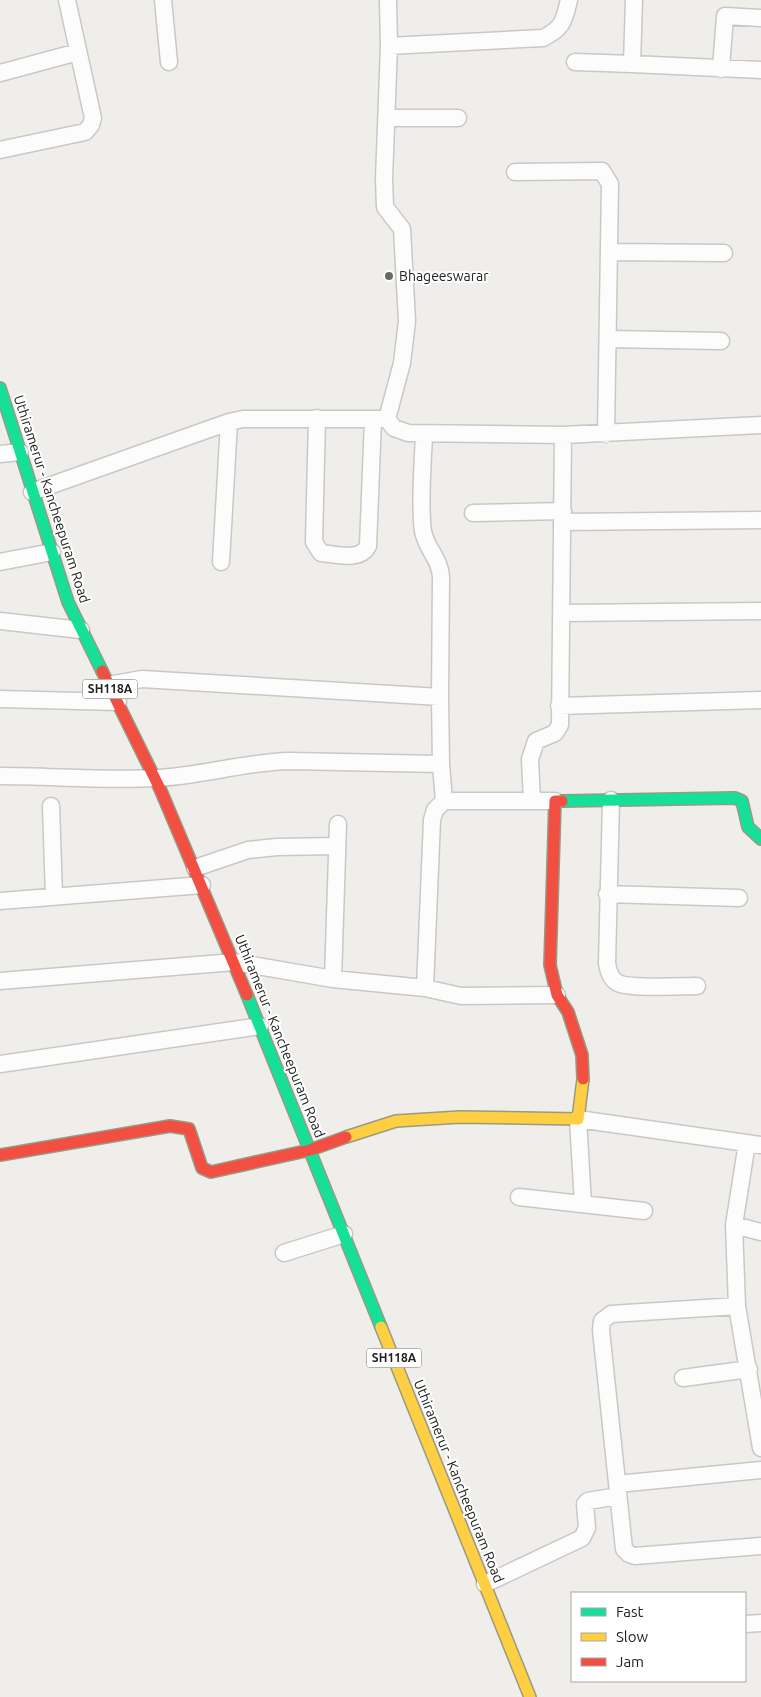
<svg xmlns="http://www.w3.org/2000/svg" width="761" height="1697" font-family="Ubuntu,sans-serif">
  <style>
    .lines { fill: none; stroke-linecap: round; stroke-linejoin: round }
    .street-casing { stroke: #c9c8c7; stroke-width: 19 }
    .fast-casing { stroke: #999a82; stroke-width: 14 }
    .slow-casing { stroke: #999a82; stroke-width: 14 }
    .jam-casing { stroke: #999a82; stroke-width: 14 }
    .street { stroke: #fdfcfc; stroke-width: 16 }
    .fast { stroke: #16e098; stroke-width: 11 }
    .slow { stroke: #ffcf43; stroke-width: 11 }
    .jam { stroke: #f24e42; stroke-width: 11 }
    .poi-dot { fill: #6a6968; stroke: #fff; stroke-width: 2 }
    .labels { text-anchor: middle; stroke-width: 4; stroke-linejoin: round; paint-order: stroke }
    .shield { fill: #fff; stroke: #646464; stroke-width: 1 }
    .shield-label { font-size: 12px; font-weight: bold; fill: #222 }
    .poi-label { font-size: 14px; fill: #222; stroke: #fff; text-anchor: start }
    .street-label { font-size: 14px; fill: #222; stroke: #fff }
  </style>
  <rect width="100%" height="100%" fill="#f0eeeb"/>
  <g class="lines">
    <!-- street casing -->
    <g class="street-casing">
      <path id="street" d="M163 0 169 62
        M388 0 389 46 384 179 385 207 402 229 407 321 402 363 387 419 394 428 408 433 563 435 761 425
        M634 0 632 64 761 70
        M389 46 543 38C563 28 564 21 569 0
        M575 62 632 64
        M721 69 725 16 761 18
        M0 73 78 52
        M386 118H458
        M0 150 85 132 91 125 93 118 67 0
        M515 172 602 171 610 184 606 434
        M610 252 724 253
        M608 339 721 341
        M317 418 314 542 321 553C335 554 360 562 368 546L373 419
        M424 434C423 463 419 503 423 531 426 549 440 558 441 577L440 697
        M0 454 20 452
        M32 492 229 422 243 419H387
        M473 513 563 511
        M562 522 761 520
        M0 562 52 552
        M221 562 229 422
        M563 613 761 611
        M0 621 81 630
        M108 685 142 679 440 697 441 764
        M0 699 118 702
        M559 706 761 700
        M0 776C52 776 105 781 157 778 201 776 245 762 289 761L441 764 444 801
        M611 800 607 963C608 970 610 979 618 983 630 989 680 986 697 986
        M555 801H532L530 759 536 741 555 733 560 725 563 435
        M51 806 54 896
        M195 868 248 850 277 847 337 846
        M607 894 739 898
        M0 901 202 885
        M333 979 338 824
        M0 981 234 962 333 979 425 988 461 996 557 995
        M425 988 432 820 435 810 444 801H532
        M0 1064 260 1026
        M519 1197 644 1211
        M583 1204 578 1119 761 1145
        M734 1225 747 1143
        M761 1232 734 1225 737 1306 761 1448
        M284 1253 344 1234
        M737 1306 611 1314 602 1321 601 1330 624 1549 629 1554 635 1556 761 1546
        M683 1378 749 1369
        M617 1484 761 1470
        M485 1584 582 1538 587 1528 585 1504 588 1501 618 1496
        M745 1624 761 1623"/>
    </g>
    <!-- fast casing -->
    <g class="fast-casing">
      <path id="fast" d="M0 388 68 602 102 671
        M562 801 735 798 742 801 748 827 761 839
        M247 995 381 1327"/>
    </g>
    <!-- slow casing -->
    <g class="slow-casing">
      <path id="slow" d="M346 1137 396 1121 460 1117 578 1119 583 1079
        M381 1327 530 1697"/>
    </g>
    <!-- jam casing -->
    <g class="jam-casing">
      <path id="jam" d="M102 671 161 791 247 995
        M562 801H555L550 965 557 995 568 1012 582 1055 583 1079
        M0 1155 170 1126 189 1129 202 1168 211 1172 310 1150 346 1137"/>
    </g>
    <!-- street -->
    <use href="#street" class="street"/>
    <!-- fast -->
    <use href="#fast" class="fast"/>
    <!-- slow -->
    <use href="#slow" class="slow"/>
    <!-- jam -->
    <use href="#jam" class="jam"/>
  </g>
  <!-- markers -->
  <circle class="poi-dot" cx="389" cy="276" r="5"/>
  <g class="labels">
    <!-- shield labels -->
    <g class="shield">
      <rect x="82.5" y="679.5" width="55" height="19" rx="4"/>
      <rect x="366.5" y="1348.5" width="55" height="19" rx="4"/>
    </g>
    <g class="shield-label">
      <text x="110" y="693">SH118A</text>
      <text x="394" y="1362">SH118A</text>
    </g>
    <!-- poi labels -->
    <g class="poi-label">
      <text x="399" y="281">Bhageeswarar</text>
    </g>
    <!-- street labels -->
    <g class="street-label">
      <text transform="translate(52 499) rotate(72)" y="5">Uthiramerur - Kancheepuram Road</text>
      <text transform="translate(280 1036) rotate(68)" y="5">Uthiramerur - Kancheepuram Road</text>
      <text transform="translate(459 1481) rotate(68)" y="5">Uthiramerur - Kancheepuram Road</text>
    </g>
  </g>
  <!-- legend -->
  <rect x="571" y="1592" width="175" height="90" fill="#ffffff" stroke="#a7a7a7"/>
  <rect x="581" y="1608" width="25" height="8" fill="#16e098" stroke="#a7a7a7"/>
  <text x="616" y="1617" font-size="15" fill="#222222">Fast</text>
  <rect x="581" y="1633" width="25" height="8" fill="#ffcf43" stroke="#a7a7a7"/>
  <text x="616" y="1642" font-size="15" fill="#222222">Slow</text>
  <rect x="581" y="1658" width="25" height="8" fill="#f24e42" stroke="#a7a7a7"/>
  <text x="616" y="1667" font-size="15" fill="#222222">Jam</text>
</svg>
